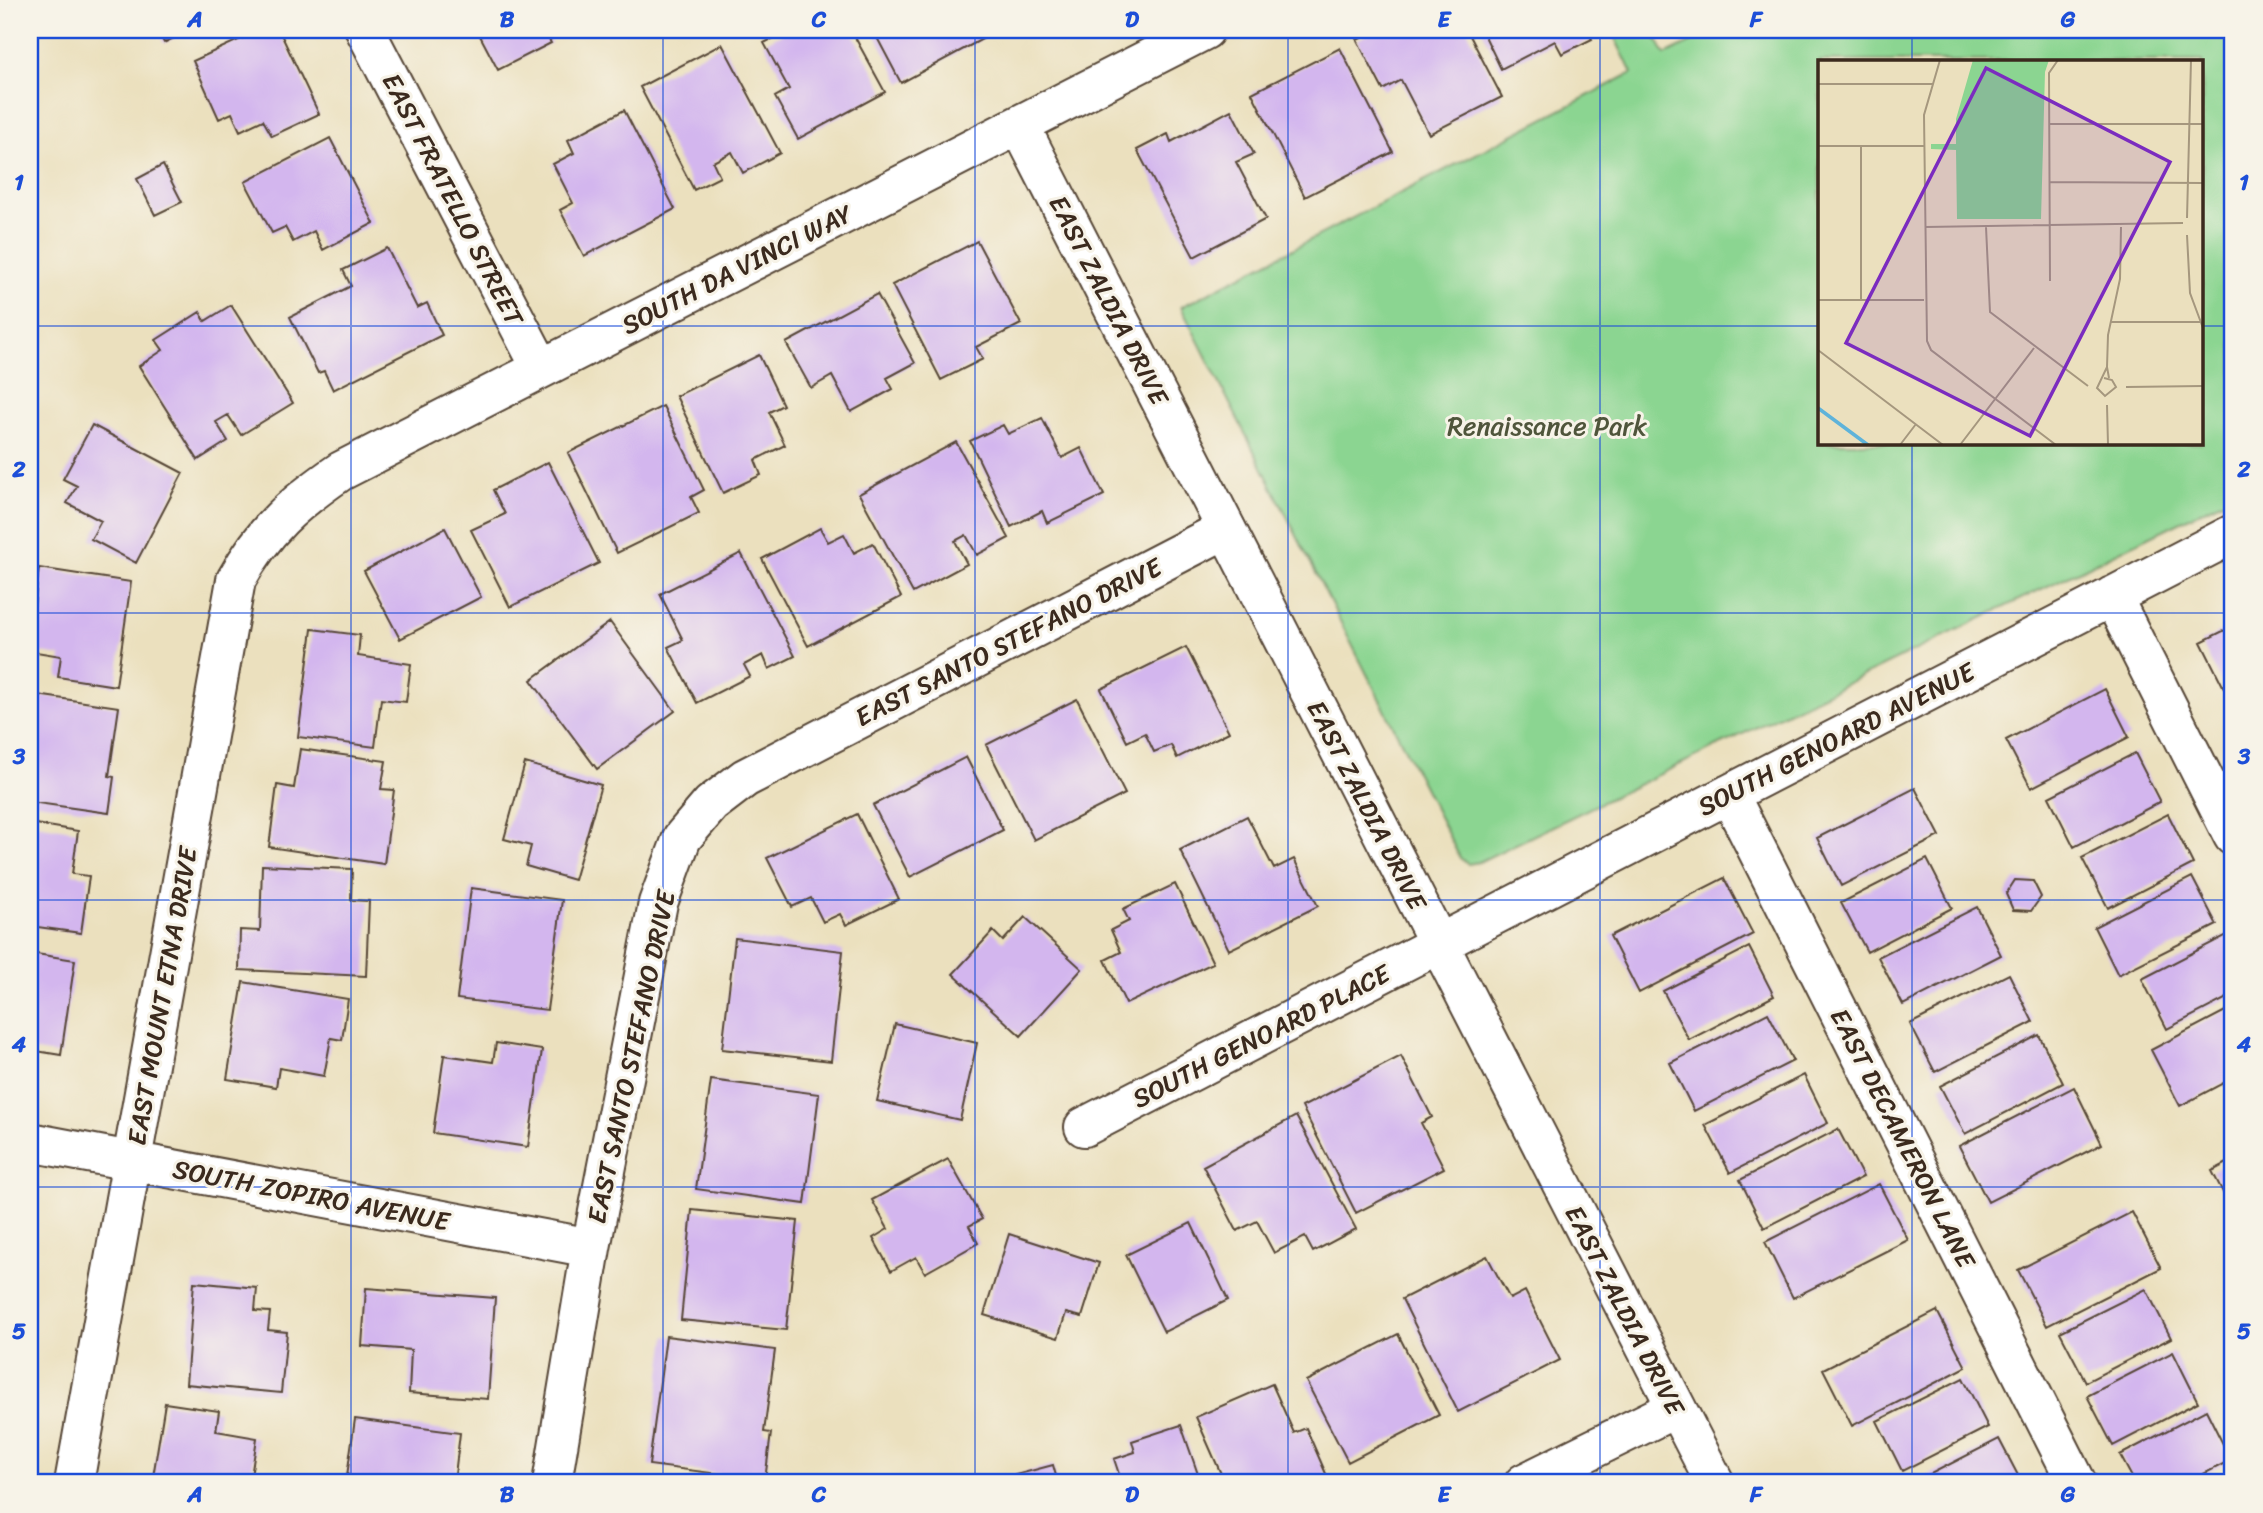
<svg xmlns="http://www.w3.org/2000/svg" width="2263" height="1513" font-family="Sriracha,sans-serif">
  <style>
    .green { fill: #8bd591; stroke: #638058; stroke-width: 2; fill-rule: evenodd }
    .building { fill: #d3b6ee }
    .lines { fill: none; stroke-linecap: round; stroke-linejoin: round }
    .minor-casing { stroke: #554536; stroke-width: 42 }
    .tertiary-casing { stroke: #554536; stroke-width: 42 }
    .minor { stroke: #fff; stroke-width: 38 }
    .tertiary { stroke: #fff; stroke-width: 38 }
    .grid { fill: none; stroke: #1d4ed8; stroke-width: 2; stroke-opacity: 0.55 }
    .labels { text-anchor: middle; stroke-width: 6; stroke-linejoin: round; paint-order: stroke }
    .street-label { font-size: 26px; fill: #3b2a1e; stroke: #f7f3e8 }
    .park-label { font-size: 26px; fill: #4f553b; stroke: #f7f3e8 }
    .inset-river { fill: none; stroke: #5eb3da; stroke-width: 3.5 }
    .inset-road { fill: none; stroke: #a5977e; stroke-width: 2 }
    .view { fill: #7b2cbf; fill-opacity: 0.15; stroke: #7b2cbf; stroke-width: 3.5 }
    .inset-edge { fill: none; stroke: #3b2a1e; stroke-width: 3.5 }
    .neatline { fill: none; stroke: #1d4ed8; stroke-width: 2.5 }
    .grid-label { font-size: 23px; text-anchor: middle; font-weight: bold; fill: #1d4ed8 }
  </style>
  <rect width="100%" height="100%" fill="#f7f3e8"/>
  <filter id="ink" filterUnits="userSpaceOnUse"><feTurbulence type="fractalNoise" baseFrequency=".0143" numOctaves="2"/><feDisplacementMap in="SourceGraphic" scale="14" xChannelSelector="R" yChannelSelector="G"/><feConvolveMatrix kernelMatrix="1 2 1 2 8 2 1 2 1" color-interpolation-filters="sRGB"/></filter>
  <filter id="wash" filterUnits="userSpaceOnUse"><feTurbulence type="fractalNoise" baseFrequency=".00686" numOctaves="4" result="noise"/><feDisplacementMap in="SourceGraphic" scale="28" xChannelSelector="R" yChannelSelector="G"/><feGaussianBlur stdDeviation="1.57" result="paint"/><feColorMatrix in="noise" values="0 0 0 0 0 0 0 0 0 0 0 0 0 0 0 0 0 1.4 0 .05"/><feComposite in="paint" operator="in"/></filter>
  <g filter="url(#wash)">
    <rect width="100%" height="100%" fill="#ebe0be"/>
    <!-- green -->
    <path class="green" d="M1611 30H1652L1665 55 1717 30H2233V496L1479 862 1468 864 1460 858 1181 307 1632 73ZM1820 61H2202V443H1820Z"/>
    <g id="blocks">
      <!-- building -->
      <path class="building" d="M157 30H190L164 43Z
        M260 30H279L319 114 272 136 263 120 240 131 232 113 219 119 193 61Z
        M477 30H543L551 43 498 70Z
        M789 30H851L885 92 798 139 775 97 789 89 764 43Z
        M873 30H999L901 83Z
        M1377 30H1467L1502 97 1429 134 1401 80 1383 90 1357 40Z
        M1482 30H1587L1592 39 1562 54 1555 41 1501 69Z
        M722 44 780 153 743 173 732 152 713 162 720 177 694 190 640 87Z
        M1340 48 1393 152 1305 197 1252 93Z
        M624 110 675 209 584 256 560 210 573 203 553 164 574 153 568 140Z
        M1231 110 1254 154 1236 162 1266 219 1194 257 1137 150 1168 134 1171 142Z
        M330 138 374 223 323 250 314 231 293 242 285 227 272 233 245 182Z
        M163 165 182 202 155 215 137 179Z
        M977 241 1021 324 976 347 983 359 941 380 892 285Z
        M387 248 417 308 427 303 442 335 333 390 324 371 318 373 290 317 351 286 343 270Z
        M877 294 915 363 887 378 893 389 851 412 832 376 811 388 786 343Z
        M231 305 293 403 241 435 228 415 216 422 228 441 198 460 139 366 163 350 156 340 200 312 205 321Z
        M759 355 783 405 769 412 785 445 755 460 761 475 723 493 676 396Z
        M663 406 704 490 691 497 699 513 617 553 568 453Z
        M1042 418 1062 458 1081 448 1104 495 1047 523 1042 511 1011 527 970 441 1003 425 1008 434Z
        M92 425 183 473 136 563 91 539 101 521 67 503 77 486 63 479Z
        M956 442 1009 538 977 555 966 535 955 541 967 564 913 593 859 494Z
        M548 462 599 563 510 607 471 530 505 514 493 490Z
        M445 528 481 597 400 639 364 571Z
        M820 528 828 542 844 534 854 553 873 543 901 597 808 646 762 559Z
        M741 553 795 656 769 669 763 655 744 665 750 676 697 703 668 647 683 640 660 594Z
        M39 568 131 582 116 686 58 677 61 656 30 651V635Z
        M610 622 675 711 597 769 531 680Z
        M2233 626V686L2225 690 2201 642Z
        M312 629 360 635 358 656 411 664 406 702 381 699 375 747 298 737Z
        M1186 647 1229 732 1177 758 1171 745 1154 752 1145 733 1127 742 1101 689Z
        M2105 689 2129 737 2031 788 2006 740Z
        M37 695 119 707 109 776 114 777 109 813 30 802V712L34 713Z
        M1077 699 1125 794 1034 840 986 745Z
        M300 749 386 761 381 789 394 790 384 864 269 847 277 785 294 788Z
        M2135 753 2160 802 2074 847 2049 797Z
        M966 757 1003 830 910 877 873 805Z
        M525 763 601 785 574 880 526 866 531 846 504 839Z
        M1915 788 1940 836 1841 886 1817 838Z
        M857 814 899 899 846 925 840 914 823 922 811 898 792 907 767 858Z
        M2168 814 2193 864 2108 908 2082 858Z
        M1247 816 1274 869 1294 859 1318 906 1229 950 1180 850Z
        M30 823 78 831 72 874 89 876 81 933 30 926Z
        M1927 859 1952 908 1867 952 1841 903Z
        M262 865 352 869 351 900 369 901 366 976 239 970 240 930 260 931Z
        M2192 877 2217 925 2118 975 2094 927Z
        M1724 878 1753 934 1639 993 1610 936Z
        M2015 880 2033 881 2041 897 2031 911 2013 910 2006 894Z
        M1175 884 1213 963 1126 1004 1105 960 1121 952 1111 930 1129 921 1123 909Z
        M471 888 562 900 547 1010 457 999Z
        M1977 907 2001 955 1903 1005 1878 957Z
        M1025 917 1082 969 1021 1036 953 974 993 931 1003 941Z
        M2227 935 2233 947V995L2167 1029 2142 979Z
        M735 938 843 951 831 1061 722 1049Z
        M1749 947 1774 996 1689 1040 1663 991Z
        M30 953 75 960 61 1055 30 1050Z
        M2009 974 2033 1022 1935 1072 1910 1024Z
        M243 982 348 999 342 1040 331 1038 324 1076 279 1068 276 1087 227 1079Z
        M2233 1007V1078L2180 1106 2151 1050Z
        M1768 1013 1793 1061 1694 1111 1670 1063Z
        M895 1024 977 1043 960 1120 877 1101Z
        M2039 1035 2063 1083 1965 1134 1940 1086Z
        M496 1043 542 1050 528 1147 433 1133 444 1055 493 1062Z
        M1401 1056 1432 1117 1421 1123 1444 1168 1356 1213 1302 1107Z
        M1804 1075 1828 1123 1730 1173 1705 1125Z
        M711 1080 819 1094 805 1204 696 1189Z
        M2074 1087 2102 1144 1988 1202 1959 1146Z
        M1296 1116 1356 1229 1313 1252 1305 1237 1274 1253 1257 1221 1237 1231 1203 1166Z
        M1838 1129 1863 1177 1764 1228 1740 1180Z
        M948 1159 982 1219 969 1226 978 1243 925 1273 916 1257 891 1271 873 1238 888 1229 872 1200Z
        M2233 1160V1212L2212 1171Z
        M1879 1184 1908 1240 1793 1298 1765 1242Z
        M692 1210 798 1221 786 1330 681 1320Z
        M2132 1212 2161 1268 2047 1326 2018 1270Z
        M1191 1223 1228 1300 1164 1332 1126 1255Z
        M1009 1234 1099 1263 1082 1317 1066 1313 1058 1338 984 1315Z
        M1487 1256 1510 1299 1525 1291 1560 1360 1458 1412 1402 1299Z
        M194 1282 257 1288 255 1311 270 1312 268 1330 287 1332 281 1393 186 1384Z
        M366 1288 495 1298 488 1399 409 1393 411 1350 362 1346Z
        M2146 1289 2171 1338 2086 1382 2060 1332Z
        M1937 1311 1966 1367 1852 1426 1823 1369Z
        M1398 1334 1439 1415 1348 1462 1306 1381Z
        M666 1336 775 1350 764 1432 771 1433 765 1480 649 1465Z
        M2173 1352 2198 1402 2113 1446 2087 1396Z
        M1963 1378 1988 1427 1902 1471 1877 1421Z
        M1272 1384 1294 1433 1306 1428 1327 1476 1309 1483H1225L1196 1417Z
        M165 1403 219 1411 216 1431 257 1438 250 1483H152Z
        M2206 1410 2231 1460 2186 1483H2135L2120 1455Z
        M355 1419 460 1433 454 1483H346Z
        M1181 1425 1201 1483H1122L1114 1459 1135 1452 1132 1441Z
        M1999 1439 2022 1483H1913Z
        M1053 1465 1058 1483H989V1482Z"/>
    </g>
  </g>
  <g filter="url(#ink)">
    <use href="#blocks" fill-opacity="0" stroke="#554536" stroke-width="2"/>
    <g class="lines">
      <!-- minor casing -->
      <g class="minor-casing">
        <path id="minor" d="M365 30 541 368
          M2112 596 2233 836
          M1729 794 2077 1483
          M1084 1127 2233 534
          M30 1142 591 1248
          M74 1483 236 580C265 528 293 504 341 471L1205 30
          M552 1483 591 1248 658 903 682 838 711 804 745 778 1226 529
          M1524 1483 1676 1408"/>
      </g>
      <!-- tertiary casing -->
      <g class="tertiary-casing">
        <path id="tertiary" d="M1020 126 1715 1483"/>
      </g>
      <!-- minor -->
      <use href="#minor" class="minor"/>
      <!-- tertiary -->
      <use href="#tertiary" class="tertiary"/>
    </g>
  </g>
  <!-- grid -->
  <path class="grid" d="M351 30V1483M663 30V1483M975 30V1483M1288 30V1483M1600 30V1483M1912 30V61M30 326H1820M2202 326H2233M1912 443V1483M30 613H2233M30 900H2233M30 1187H2233"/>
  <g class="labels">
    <!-- street labels -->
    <g class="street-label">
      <text transform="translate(453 199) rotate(63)" y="9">EAST FRATELLO STREET</text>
      <text transform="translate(737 269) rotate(-27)" y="9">SOUTH DA VINCI WAY</text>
      <text transform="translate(1109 300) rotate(63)" y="9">EAST ZALDIA DRIVE</text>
      <text transform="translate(1008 642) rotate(-27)" y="9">EAST SANTO STEFANO DRIVE</text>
      <text transform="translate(1836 739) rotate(-27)" y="9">SOUTH GENOARD AVENUE</text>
      <text transform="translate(1367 805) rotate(63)" y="9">EAST ZALDIA DRIVE</text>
      <text transform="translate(162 996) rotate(-80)" y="9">EAST MOUNT ETNA DRIVE</text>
      <text transform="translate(1261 1036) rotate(-27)" y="9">SOUTH GENOARD PLACE</text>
      <text transform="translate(631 1057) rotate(-78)" y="9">EAST SANTO STEFANO DRIVE</text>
      <text transform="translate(1903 1138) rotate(63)" y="9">EAST DECAMERON LANE</text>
      <text transform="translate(311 1195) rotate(11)" y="9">SOUTH ZOPIRO AVENUE</text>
      <text transform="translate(1625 1310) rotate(63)" y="9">EAST ZALDIA DRIVE</text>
    </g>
    <!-- park labels -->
    <g class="park-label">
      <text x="1547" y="435">Renaissance Park</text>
    </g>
  </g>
  <!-- overview -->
  <g transform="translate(1818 60)">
    <rect width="385" height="385" fill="#ebe0be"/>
    <path d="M155 0H231L227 12 223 159H139L138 90 113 89V84H138V59Z" fill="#8bd591"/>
    <path class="inset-river" d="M0 348 50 385"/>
    <path class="inset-road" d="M122 0 106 55 109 281 113 290 238 385M0 24H115M231 64H385M0 86H106M43 86V241M231 122 385 123M369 158 373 0M107 167 365 163M168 167 172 252 270 326M369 175 372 233 385 268M232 221 231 13 240 0M0 240H106M293 262H382M0 290 125 385M289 307 290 275 302 219 303 167M286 318 294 320 298 327 287 336 279 328 289 307 291 318M308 327 385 326M289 345 290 385M82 385 98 364M142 385 216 288"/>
    <path class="view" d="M168 8 352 102 212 376 28 283Z"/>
    <rect width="385" height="385" class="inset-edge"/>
  </g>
  <!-- margin -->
  <rect width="2263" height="1513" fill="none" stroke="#f7f3e8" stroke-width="77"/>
  <rect x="38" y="38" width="2186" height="1436" class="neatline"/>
  <g class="grid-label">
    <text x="195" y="27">A</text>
    <text x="507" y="27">B</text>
    <text x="819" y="27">C</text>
    <text x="1132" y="27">D</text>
    <text x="1444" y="27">E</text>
    <text x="1756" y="27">F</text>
    <text x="2068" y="27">G</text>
    <text x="19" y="190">1</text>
    <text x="2244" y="190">1</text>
    <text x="19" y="477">2</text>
    <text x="2244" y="477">2</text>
    <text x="19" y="764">3</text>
    <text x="2244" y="764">3</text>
    <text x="19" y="1052">4</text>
    <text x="2244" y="1052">4</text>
    <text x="19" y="1339">5</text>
    <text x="2244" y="1339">5</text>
    <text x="195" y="1502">A</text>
    <text x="507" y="1502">B</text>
    <text x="819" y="1502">C</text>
    <text x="1132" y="1502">D</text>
    <text x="1444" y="1502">E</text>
    <text x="1756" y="1502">F</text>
    <text x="2068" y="1502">G</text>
  </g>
</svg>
